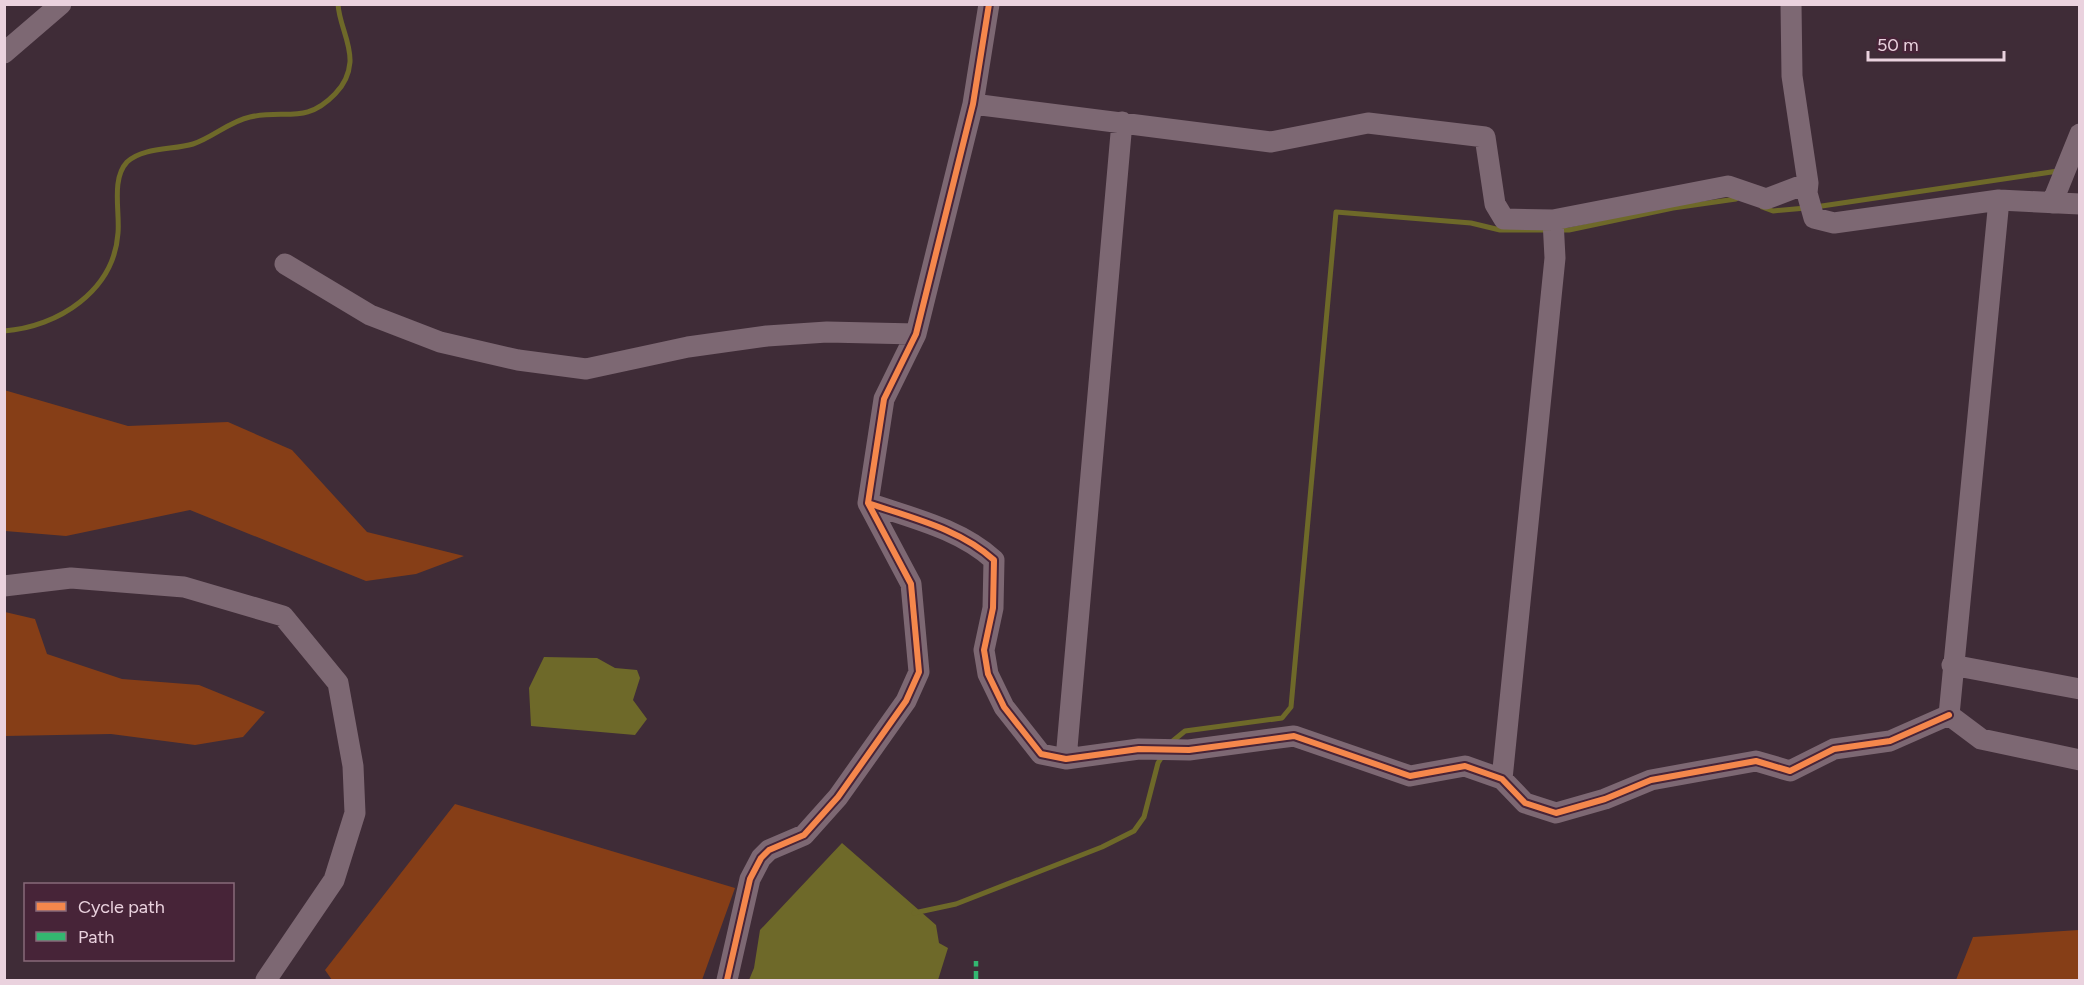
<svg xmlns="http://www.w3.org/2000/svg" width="2084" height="985" font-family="Figtree,sans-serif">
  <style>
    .forest { fill: #863e17 }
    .water { fill: #6e6929 }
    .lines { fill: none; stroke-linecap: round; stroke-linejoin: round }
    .stream { stroke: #6e6929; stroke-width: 5 }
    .minor { stroke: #7d6873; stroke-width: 21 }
    .quiet { stroke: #33b770; stroke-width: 4.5; stroke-dasharray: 9 4.5; stroke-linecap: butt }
    .cycleway-casing { stroke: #472438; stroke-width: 10 }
    .cycleway { stroke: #f5874c; stroke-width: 6 }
  </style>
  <rect width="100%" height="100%" fill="#3f2c37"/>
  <!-- forest -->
  <path class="forest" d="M4 390 128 426 228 422 292 450 367 532 464 556 416 574 366 581 190 510 66 536 5 531Z
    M5 612 35 619 47 654 122 679 199 685 265 712 243 737 195 745 111 734 5 736Z
    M455 804 735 888 702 980H332L325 970Z
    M2079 930V980H1956L1973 937Z"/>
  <!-- water -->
  <path class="water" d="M544 657 597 658 615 668 637 670 640 678 633 700 647 719 635 735 531 726 529 688Z
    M842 843 936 925 939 943 948 948 938 980H749L754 968 760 930Z"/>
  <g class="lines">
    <!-- stream -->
    <path class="stream" d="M1762 207 1773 211 1806 208
      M1815 207 2058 171
      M1557 230H1569L1673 208 1736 199
      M4 331C58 327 114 291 118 233 120 212 111 179 127 162 143 147 173 150 193 144 212 138 230 121 250 117 286 109 305 125 335 94 344 85 349 75 350 62 351 42 339 24 338 4
      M1169 744 1185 731 1282 718 1291 707 1336 212 1471 223 1500 230H1548
      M914 913 956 904 1102 847 1134 831 1144 817 1158 763 1163 755"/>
    <!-- minor -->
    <path class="minor" d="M1791 4 1792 76 1808 183 1807 193 1814 218 1834 223 1999 200 2080 204
      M4 53 61 4
      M973 104 1271 142 1368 123 1485 137 1495 204 1504 219 1553 220 1728 186 1766 199 1808 183
      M2052 203 2080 134
      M285 264 370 315 440 342 518 360 586 369 688 347 767 336 827 332 916 334
      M868 503C912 518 960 529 994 560L993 608 984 650 988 674 1004 707 1041 754 1066 759 1139 749 1189 750 1294 736 1410 776 1465 766 1502 779 1525 803 1556 813 1605 799 1651 780 1756 761 1790 771 1834 749 1890 741 1949 715
      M4 586 71 578 184 587 283 616 338 683 353 766 355 813 334 880 266 980
      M1952 665 2080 689
      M1949 715 1999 200
      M1949 715 1981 739 2080 760
      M1066 759 1122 122
      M1502 779 1555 258 1553 220
      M727 980 750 879 761 858 769 850 804 835 838 797 906 701 919 672 911 584 868 503 884 399 916 334 973 104 989 4"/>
    <!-- quiet -->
    <path class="quiet" d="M976 980V961"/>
    <!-- cycleway casing -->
    <g class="cycleway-casing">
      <path id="cycleway" d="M868 503C912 518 960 529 994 560L993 608 984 650 988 674 1004 707 1041 754 1066 759 1139 749 1189 750 1294 736 1410 776 1465 766 1502 779 1525 803 1556 813 1605 799 1651 780 1756 761 1790 771 1834 749 1890 741 1949 715
        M727 980 750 879 761 858 769 850 804 835 838 797 906 701 919 672 911 584 868 503 884 399 916 334 973 104 989 4"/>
    </g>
    <!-- cycleway -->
    <use href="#cycleway" class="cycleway"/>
  </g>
  <!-- border -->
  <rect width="2084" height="985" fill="none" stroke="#ead2de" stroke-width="12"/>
  <!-- legend -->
  <rect x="24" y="883" width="210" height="78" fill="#472438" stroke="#886a7a" stroke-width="1.5"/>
  <rect x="36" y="902" width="30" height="9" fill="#f5874c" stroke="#886a7a" stroke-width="1.5"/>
  <text x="78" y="913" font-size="18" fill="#ead2de">Cycle path</text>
  <rect x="36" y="932" width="30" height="9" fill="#33b770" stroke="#886a7a" stroke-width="1.5"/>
  <text x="78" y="943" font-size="18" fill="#ead2de">Path</text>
  <!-- scale -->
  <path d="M1868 51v9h136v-9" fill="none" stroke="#ead2de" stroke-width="3"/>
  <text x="1877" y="51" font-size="18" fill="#ead2de" stroke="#472438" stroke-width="4.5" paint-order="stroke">50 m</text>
</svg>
